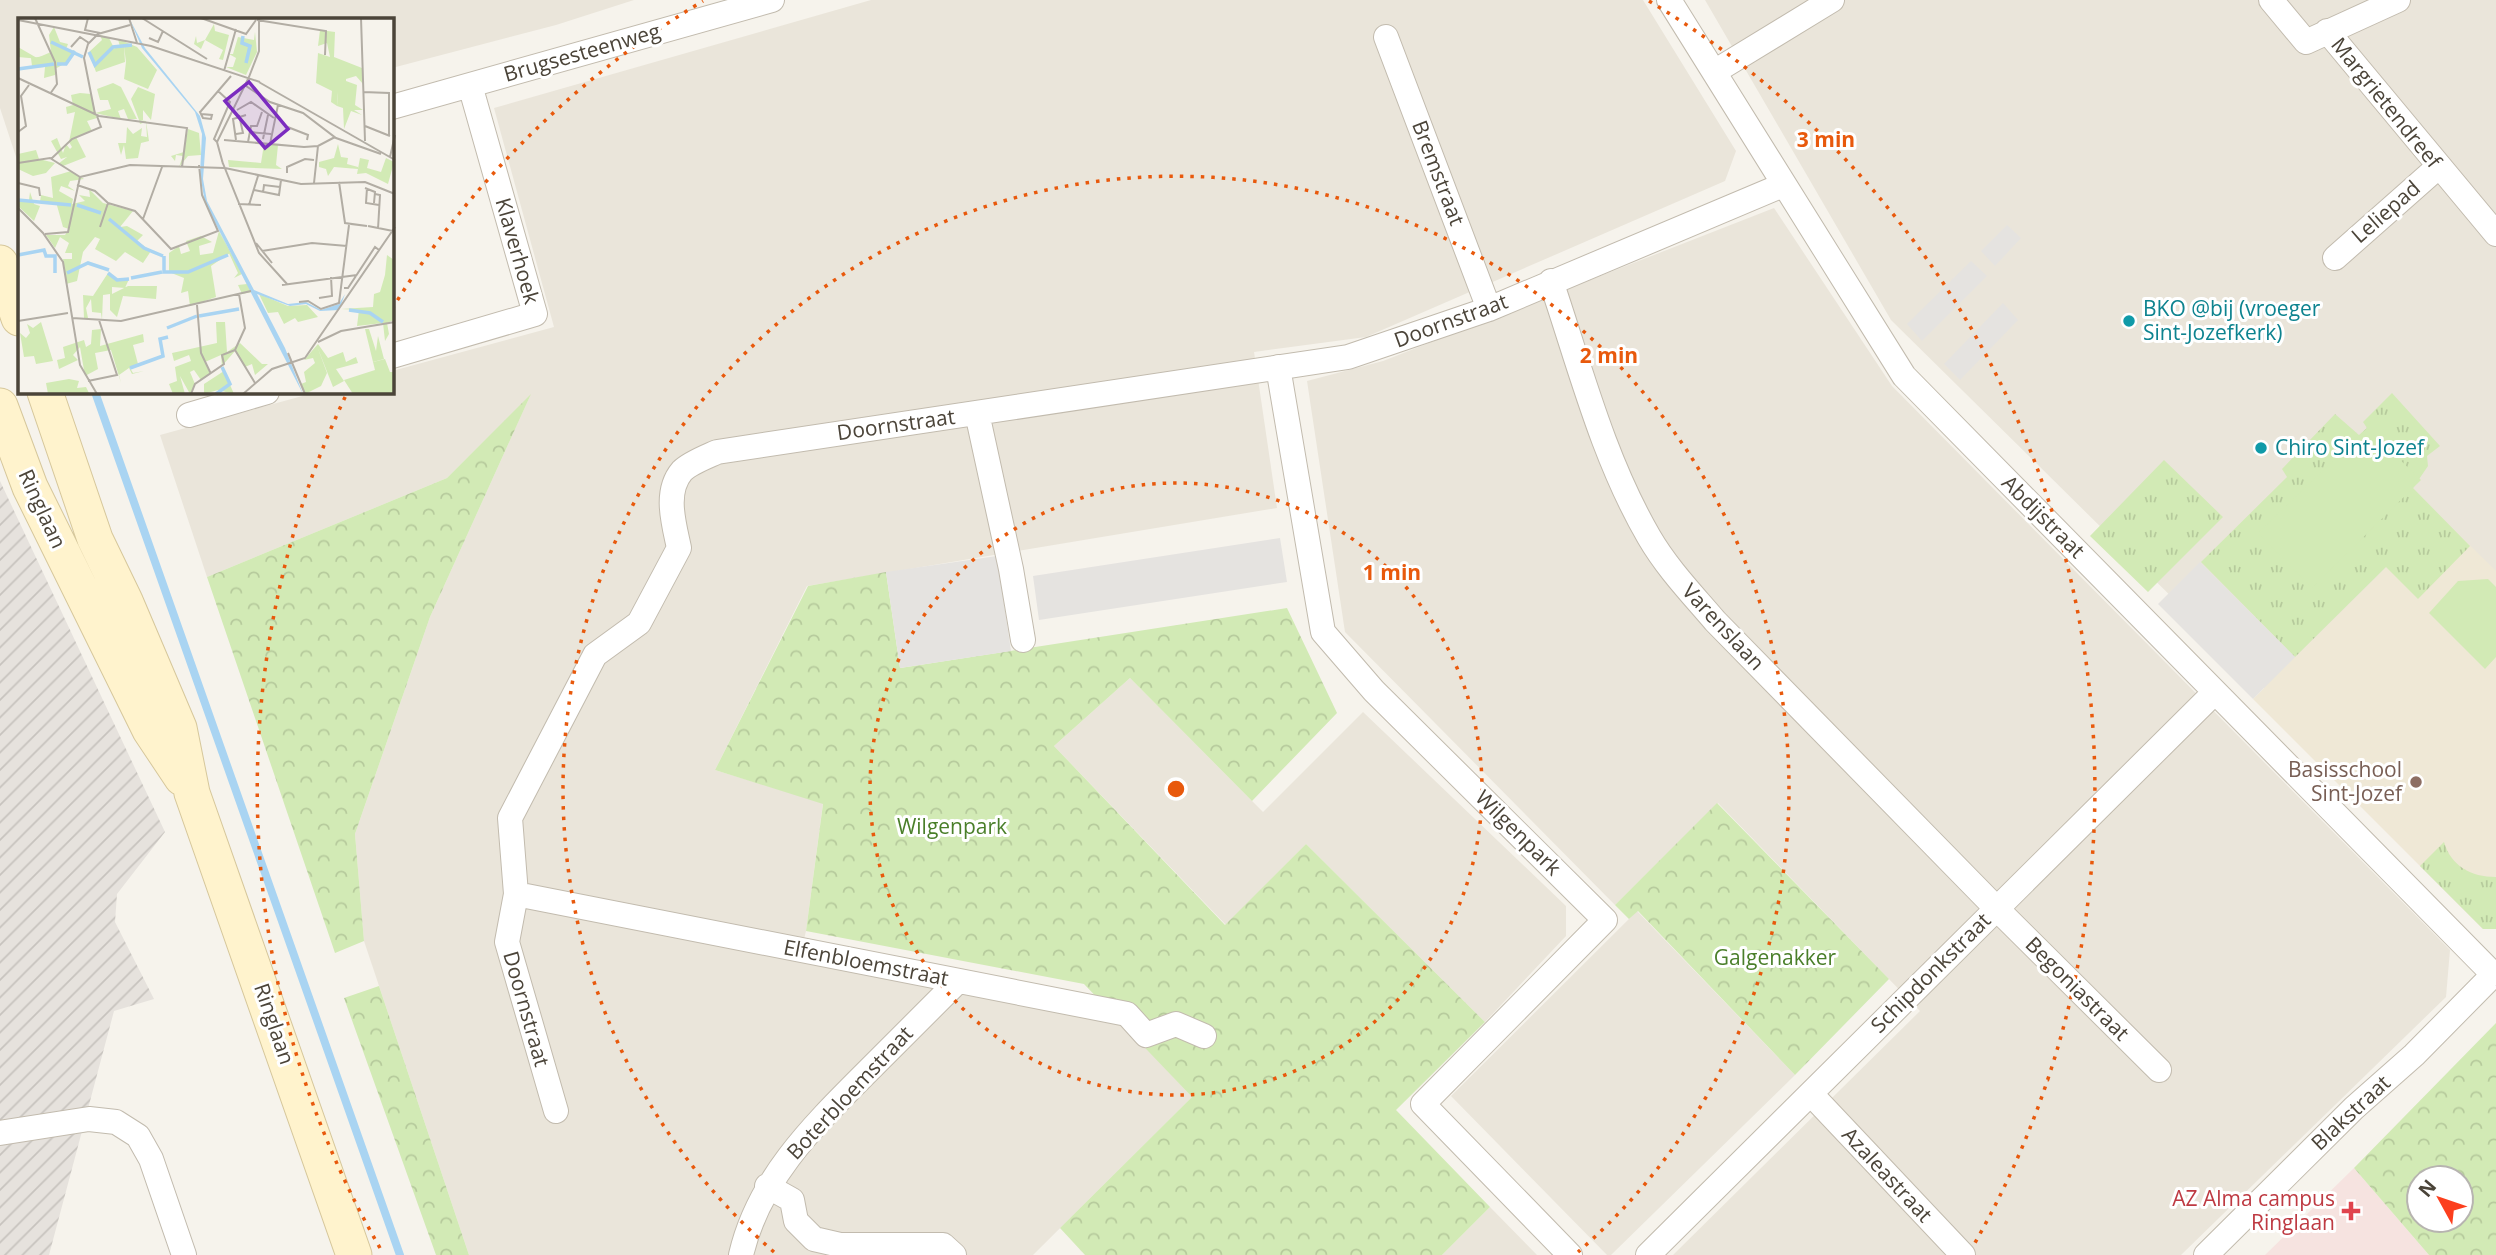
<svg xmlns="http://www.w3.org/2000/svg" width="2496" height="1255" font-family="'Open Sans',sans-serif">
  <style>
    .residential { fill: #eae5da }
    .industrial { fill: url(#industrial-furrows) }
    .education { fill: #efe8d6 }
    .medical { fill: #f6e3e0 }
    .grass { fill: url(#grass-tufts) }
    .forest { fill: url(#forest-crowns); fill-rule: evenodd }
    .pitch { fill: #d2eab5 }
    .parking { fill: #e5e3e0 }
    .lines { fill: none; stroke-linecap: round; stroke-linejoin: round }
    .stream { stroke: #a9d4f2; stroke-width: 8 }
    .street-casing { stroke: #c2bbae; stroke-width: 26 }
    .secondary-casing { stroke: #d6c79b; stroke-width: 37 }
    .street { stroke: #fff; stroke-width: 24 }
    .secondary { stroke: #fff3cd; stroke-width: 35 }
    .ring { fill: none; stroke: #e8590c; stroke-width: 3.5; stroke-dasharray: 3.5 7 }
    .culture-dot { fill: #0f9aa8; stroke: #fff; stroke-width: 2.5 }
    .education-dot { fill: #8d6e63; stroke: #fff; stroke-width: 2.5 }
    .health-dot { fill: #e0444e; stroke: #fff; stroke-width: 2.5 }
    .labels { text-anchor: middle; stroke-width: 6; stroke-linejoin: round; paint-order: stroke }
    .street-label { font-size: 21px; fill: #4b4439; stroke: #fff }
    .culture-label { font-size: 21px; fill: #0d838f; stroke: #fff; text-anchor: start }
    .education-label { font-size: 21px; fill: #785e54; stroke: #fff; text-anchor: end }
    .park-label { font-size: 21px; fill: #4a7f2a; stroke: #fff }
    .health-label { font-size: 21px; fill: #be3a42; stroke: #fff; text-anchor: end }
    .inset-river { fill: none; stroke: #a9d4f2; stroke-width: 3.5 }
    .inset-road { fill: none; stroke: #b2ada4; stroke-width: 2 }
    .view { fill: #7b2cbf; fill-opacity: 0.15; stroke: #7b2cbf; stroke-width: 3.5 }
    .inset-edge { fill: none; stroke: #4b4439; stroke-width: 3.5 }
    .centre { fill: #e8590c; stroke: #fff; stroke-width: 3.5 }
    .ring-label { font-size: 21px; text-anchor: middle; font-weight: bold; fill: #e8590c; stroke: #fff; stroke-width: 6; stroke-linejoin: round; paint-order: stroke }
  </style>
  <defs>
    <pattern id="industrial-furrows" width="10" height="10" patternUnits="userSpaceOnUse" patternTransform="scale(1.75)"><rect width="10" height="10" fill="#e6e2dd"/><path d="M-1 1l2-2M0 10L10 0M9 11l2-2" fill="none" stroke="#c7c3be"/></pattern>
    <pattern id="grass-tufts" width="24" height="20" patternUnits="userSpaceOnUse" patternTransform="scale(1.75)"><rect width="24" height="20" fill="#d2eab5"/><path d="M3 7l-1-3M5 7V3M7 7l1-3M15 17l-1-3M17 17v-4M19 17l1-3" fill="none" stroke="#b6ca9c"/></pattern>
    <pattern id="forest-crowns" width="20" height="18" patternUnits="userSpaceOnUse" patternTransform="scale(1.75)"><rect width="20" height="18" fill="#d2eab5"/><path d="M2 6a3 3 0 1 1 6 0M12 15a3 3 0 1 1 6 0" fill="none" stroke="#b6ca9c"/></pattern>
  </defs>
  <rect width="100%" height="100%" fill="#f6f3ec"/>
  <!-- residential -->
  <path class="residential" d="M0 0H634L556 25 392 68V19H19V166L0 108Z
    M871 0H1643L1736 151 1725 181 1366 337 1254 352 1277 508 807 586 715 770 823 803 806 931 799 961 1119 1019 1192 1097 1033 1255H469L364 941 355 834 430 617 530 396 447 478 207 577 160 435 317 392H392V371L554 327 494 108Z
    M1705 0H2496V906L2490 911 1891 320Z
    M1774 208 1892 386 2450 950 2446 997 2181 1255H1673L1920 1011 1718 803 1615 905 1345 632 1307 381 1383 361Z
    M1130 678 1263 812 1363 712 1566 906V936L1485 1022 1306 844 1226 925 1054 746Z
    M1637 911 1795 1075 1611 1255H1607L1451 1096Z
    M1490 1207 1537 1255H1442Z"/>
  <!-- industrial -->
  <path class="industrial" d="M0 481 165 832 117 894 115 922 154 999 114 1011 49 1255H0Z"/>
  <!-- education -->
  <path class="education" d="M2439 515 2496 571V929H2483L2253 699Z"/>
  <!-- medical -->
  <path class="medical" d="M2354 1168 2429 1255H2265Z"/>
  <!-- grass -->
  <path class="grass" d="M2392 393 2440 446 2427 456 2428 466 2413 488 2470 546 2418 599 2386 567 2295 657 2201 562 2287 477 2282 469 2335 414 2359 435 2367 428 2363 422Z
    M2164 460 2223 517 2148 592 2090 536Z
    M2444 842C2451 866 2471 877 2496 877V929H2483L2420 866Z"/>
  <!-- forest -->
  <path class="forest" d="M531 394 430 617 355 834 364 941 335 953 207 577 447 478Z
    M886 572 900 668 1287 608 1337 713 1252 801 1130 678 1054 746 1225 925 1306 844 1485 1022 1396 1110 1490 1207 1442 1255H1085L1060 1228 1192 1097 1084 984 806 931 823 804 715 770 808 586Z
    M1717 803 1889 979 1795 1075 1638 911 1629 919 1615 905Z
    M379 986 469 1255H436L344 998Z
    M2496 1023V1255H2429L2354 1168ZM2419 1178H2461V1220H2419Z"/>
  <!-- pitch -->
  <path class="pitch" d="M2367 428 2421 480 2312 588 2258 533Z
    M2488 579 2496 587V657L2485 669 2429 613 2458 581Z"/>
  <!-- parking -->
  <path class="parking" d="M2007 225 2021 238 1995 266 1981 251Z
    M1971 261 1987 276 1922 341 1907 324Z
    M2003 303 2018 320 1960 380 1944 364Z
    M1280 538 1287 582 1039 620 1033 576Z
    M997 556 1011 651 900 668 886 572Z
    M2200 562 2295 657 2253 699 2158 604Z"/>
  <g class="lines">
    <!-- stream -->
    <path class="stream" d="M95 392C198 679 299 967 400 1255"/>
    <!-- street casing -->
    <g class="street-casing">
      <path id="street" d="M1669 0 1904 376 2493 974
        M2271 0 2306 42 2398 0
        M2327 31 2496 234
        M1386 37 1489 309
        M1714 72 1832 0
        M392 107 772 0
        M2335 258 2438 167
        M1551 281C1580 367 1603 458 1649 537 1667 568 1692 594 1715 621L1996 908 2159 1070
        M392 356 535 314 470 85
        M1278 367 1323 632 1374 691 1605 920 1423 1104 1570 1255
        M977 413 1011 569 1023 640
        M189 415 267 392
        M516 894 1127 1014 1146 1035 1176 1024 1204 1036
        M1811 1094 1963 1255
        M556 1111 507 942 516 894 510 818 595 655 639 623 679 548C674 524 664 492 682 471 690 463 706 457 717 452L1348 357 1489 309 1783 185
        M0 1133 89 1119 116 1122 138 1136 151 1159 184 1255
        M767 1186 792 1200 796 1221 814 1239 840 1245H943L954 1255
        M741 1255C758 1181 811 1128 863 1076 895 1044 927 1012 958 981
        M1648 1255 2215 692
        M2206 1255 2354 1108 2414 1055 2496 972"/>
    </g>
    <!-- secondary casing -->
    <g class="secondary-casing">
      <path id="secondary" d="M0 263 19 318
        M45 392 95 539 125 601 179 728 192 793 354 1255
        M0 406 30 487 150 730 182 778"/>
    </g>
    <!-- street -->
    <use href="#street" class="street"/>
    <!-- secondary -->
    <use href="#secondary" class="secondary"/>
  </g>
  <!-- distance rings -->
  <g class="ring">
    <circle cx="1176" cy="789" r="306"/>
    <path d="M774 1252A613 613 0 1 1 1578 1252"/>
    <path d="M380 1248A919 919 0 0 1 347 393M392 309A919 919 0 0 1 703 1M1649 1A919 919 0 0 1 1972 1248"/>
  </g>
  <!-- markers -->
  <g class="culture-dot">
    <circle cx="2129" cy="321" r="7"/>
    <circle cx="2261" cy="448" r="7"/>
  </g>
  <circle class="education-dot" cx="2416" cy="782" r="7"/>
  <path class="health-dot" d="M2347.5 1200.5h7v7h7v7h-7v7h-7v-7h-7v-7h7z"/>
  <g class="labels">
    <!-- street labels -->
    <g class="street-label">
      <text transform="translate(582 53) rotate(-16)" y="7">Brugsesteenweg</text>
      <text transform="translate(2386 103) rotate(51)" y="7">Margrietendreef</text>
      <text transform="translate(1438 173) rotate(69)" y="7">Bremstraat</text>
      <text transform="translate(2386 212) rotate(-41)" y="7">Leliepad</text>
      <text transform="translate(517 251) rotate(74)" y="7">Klaverhoek</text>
      <text transform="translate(1451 321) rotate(-20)" y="7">Doornstraat</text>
      <text transform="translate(896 425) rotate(-8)" y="7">Doornstraat</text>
      <text transform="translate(42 509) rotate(65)" y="7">Ringlaan</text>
      <text transform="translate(2043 517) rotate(45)" y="7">Abdijstraat</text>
      <text transform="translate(1723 627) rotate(47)" y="7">Varenslaan</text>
      <text transform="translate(1518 833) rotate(45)" y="7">Wilgenpark</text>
      <text transform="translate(866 963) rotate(11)" y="7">Elfenbloemstraat</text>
      <text transform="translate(1931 973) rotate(-45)" y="7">Schipdonkstraat</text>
      <text transform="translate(2077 989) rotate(45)" y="7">Begoniastraat</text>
      <text transform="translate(526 1009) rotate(74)" y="7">Doornstraat</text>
      <text transform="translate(274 1024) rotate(71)" y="7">Ringlaan</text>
      <text transform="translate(850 1093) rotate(-47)" y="7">Boterbloemstraat</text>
      <text transform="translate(2351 1113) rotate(-43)" y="7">Blakstraat</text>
      <text transform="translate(1887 1175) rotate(47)" y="7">Azaleastraat</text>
    </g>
    <!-- culture labels -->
    <g class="culture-label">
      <text x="2143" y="316">BKO @bij (vroeger<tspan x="2143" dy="24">Sint-Jozefkerk)</tspan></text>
      <text x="2275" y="455">Chiro Sint-Jozef</text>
    </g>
    <!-- education labels -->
    <g class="education-label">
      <text x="2402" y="777">Basisschool<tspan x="2402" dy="24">Sint-Jozef</tspan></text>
    </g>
    <!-- park labels -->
    <g class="park-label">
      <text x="952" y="834">Wilgenpark</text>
      <text x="1775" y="965">Galgenakker</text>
    </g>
    <!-- health labels -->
    <g class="health-label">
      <text x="2335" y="1206">AZ Alma campus<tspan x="2335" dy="24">Ringlaan</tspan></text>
    </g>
  </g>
  <!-- overview -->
  <g transform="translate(18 18)">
    <rect width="376" height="376" fill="#f6f3ec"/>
    <path d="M196 6 197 13 211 17 205 42 201 41 205 32 187 22 183 31 176 26 178 18 179 25 187 22ZM36 9 42 24 50 26 48 31 57 33 48 46H38L34 37 22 41 0 39V29L19 40 33 34 31 17ZM302 12 317 14 316 39 344 50 345 66 338 58 328 61V74H320L319 88 313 84 314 73 298 65 300 35 312 39 309 25 300 28ZM237 14 239 34 228 57 208 49H215L218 40 211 36H215L220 19 236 22ZM82 17 91 20 95 28 90 32 102 29 100 21 119 29 139 52 130 71 106 61 108 44 106 28 107 44 78 54 71 34 84 22ZM95 65 103 69 119 101H110L106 91 100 93 103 101 77 95 93 91 90 82H82L79 71ZM120 69 137 76 133 102 125 92V102H121L113 81ZM62 75 73 76 79 100 69 103 74 113 58 119 68 139 45 148 40 146 49 139 43 141 33 123 39 120 45 135 48 126 52 131 54 129 51 124 57 94 49 96 48 89 55 87 53 77ZM170 111 181 115 183 137 170 138 161 149 165 138 158 137 157 143 153 138 166 134ZM53 153 66 161 52 163 50 168 57 173 43 168 41 173 55 181 54 186 67 183 61 177 72 179 71 171 85 185 115 193 102 209 109 208 125 217 119 223 133 233 125 245 107 234 98 243 77 231 82 221 77 219 65 234 59 263 48 266 45 241H54V235H47L51 225 42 219 37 230 28 217H47L51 211 45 209 38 184H22L23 177 35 180 33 159ZM12 174 16 186 22 188 16 203 0 188V175L1 184 11 182ZM201 213 212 235 193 248 198 279 172 288 170 273 163 275 166 260 151 254V235L161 228 163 236 172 233 168 223 183 218 194 224 181 228 182 237 195 235ZM369 237 376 242V302L369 305 371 316 367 323 365 305 339 308 341 292 323 291 355 289 356 276 362 274 367 257ZM90 255 99 262 111 261 107 270 94 269V276L110 268H139L138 281 105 278 99 299 92 292V276L85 277 84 302 83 295 74 294 73 281 68 290 70 300H66L65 277 75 278ZM241 276 270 288 289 287 300 299 280 304 277 300 266 306 260 294 250 295ZM23 304 35 343 18 346 16 338 6 339 2 315 8 320 12 315 9 306 15 310ZM198 304H207L209 334 222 325 244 346H250L237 357 234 346 227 349 217 333 204 348 203 337 187 344 192 356 183 362 176 352 172 354 177 366 172 376 162 358 167 376H155L151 366 159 363 157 349 173 343 171 337 156 343 154 335 199 325ZM83 311 82 328 125 316 126 324 115 327 120 346 112 350 115 355 126 353 114 356 111 350 101 357 103 365 93 332 77 335 80 351 67 358 62 329 55 337 60 342 41 351 39 342 47 340 45 329 66 322 68 329 73 326 74 312ZM347 311H351L358 333 360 318 366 341 355 344ZM300 326 310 340 325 334 328 344 338 339 340 345 318 351 326 363 315 369 299 328 309 355 303 368 287 376 283 366 288 364 286 354 297 345 295 340 286 342ZM206 353 216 376 200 372 186 376V366ZM51 361 61 363 59 370 68 369 71 375 30 376 28 365Z" fill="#d2eab5"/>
    <path d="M34 37 37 46H46L37 51V57L26 60 27 49 0 51 14 48 13 40ZM328 63 339 67 337 87 345 92H336L344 97 333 93 326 111 325 90 319 88 320 74H328ZM121 102 128 103 131 123 123 125 120 140 108 141 106 127 103 137 100 125H108L109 109 115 116 124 110 123 118 129 119 128 104 122 106ZM246 126 260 127 258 147 264 151 211 149 210 142 243 145ZM320 126 323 139 330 140 329 146 340 149V151L316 149 310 158 308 151 301 149V144L316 140ZM18 132 21 141 37 145 28 155 15 158 0 151V136ZM201 213 261 323 268 338 234 274 224 276 220 267 229 266 224 256 216 260 220 255ZM367 341 372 354H376V376H335L326 362 357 352 355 344Z" fill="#d2eab5"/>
    <path d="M342 140 351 142 349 150 363 154 368 140 376 144 370 166 348 155 339 156Z" fill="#d2eab5"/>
    <path d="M111 0 127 30 182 98 188 120 185 161 189 183 236 272 270 286 288 284 303 292 321 286 327 276 321 292 302 293 288 286 272 288 239 276 267 330 285 376 187 185 182 156 184 116 177 94 124 30Z" fill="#a9d4f2"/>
    <path class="inset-river" d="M225 18 224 25 232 28 228 45M33 24 65 39M71 34 77 47 95 29 114 27M39 46H48L57 33M0 51 36 46M0 182 53 187M59 187 83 195M91 201 126 230 145 238M0 237 26 232 28 238H37V255M146 238V254H170L210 237M49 255 70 245 91 252M90 255 99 262 111 261M113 260 144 254M331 292 352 295 365 304M181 298 221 291M149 310 179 298M112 350 145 338 142 321 150 319M198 376 212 366 204 349"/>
    <path class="inset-road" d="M17 0 37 44 39 66 32 76M70 0 67 12 82 15M111 0 119 25M124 0 189 41M183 0 228 16 238 2M343 0 347 123M0 2 133 28 242 64M239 2 308 13 307 37M131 20 140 24 145 13M53 29 62 19 71 25M206 53 218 11M231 59 241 33V0M0 60 81 98 169 110 164 149M239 63 377 142M228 68 252 84 285 95 318 120 363 136M345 74 371 75V117M219 92 233 84 256 100M77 96 66 40 70 26 80 16 112 7M183 96 194 97 193 101 185 100 182 94 183 93 213 58M267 108 290 117 289 122M347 108 372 118M0 114 8 108 3 78 11 67M232 114 253 116M218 116 225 115 221 97M245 121 250 97M206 122 286 129 300 128 317 119M218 122 215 101 228 97M199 124 196 121 212 84 200 73M230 124 233 108H239L244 94M252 126 260 87M372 139 377 117M33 141 54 121 83 109 79 98M204 143 241 235 269 266M0 145 32 140 62 159M205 146 199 124 231 59M207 150 283 166 347 164 377 176M269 155V149L287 141 296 142M62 159 112 147 206 150M321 164 327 205 349 208 333 206M0 165 21 170 22 178M296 165 300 128M59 167 77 173 90 185M347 170 357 174 356 185M349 170 348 185 361 187M236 172 261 177 263 162M245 175 246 167 262 169M357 176 362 177 360 211M90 185 117 193 153 231 200 213 184 177 181 147M220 186 243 187M231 187 240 158M0 190 25 215 45 244 62 347 79 376M125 201 144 149M350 208 375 213M82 209 90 185M27 216 50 214 62 159M238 225 254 245M244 233 294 225 329 228M264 267 339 257M326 270H330L357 229 361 232M301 280 314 278 313 259M281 284 290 283 303 291 321 285 331 207M179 287 183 335 193 356M54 300 103 303 233 273M0 303 50 295M300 324 323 313 377 304M217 332 227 310 221 276M217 332 237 365M270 335 287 376M70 363 99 357 81 302M173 376 177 366 206 346 204 337 217 332M225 376 254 351 287 340 377 209"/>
    <path class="view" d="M231 64 270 111 247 130 207 83Z"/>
    <rect width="376" height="376" class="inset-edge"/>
  </g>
  <circle cx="1176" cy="789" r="10" class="centre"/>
  <g class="ring-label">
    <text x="1826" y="147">3 min</text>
    <text x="1609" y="363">2 min</text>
    <text x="1392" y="580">1 min</text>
  </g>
  <!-- north arrow -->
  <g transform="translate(2440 1199) rotate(310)"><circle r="33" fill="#ffffff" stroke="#b7b4b0" stroke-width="2"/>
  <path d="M0-5L12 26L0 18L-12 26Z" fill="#fc3f1d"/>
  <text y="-10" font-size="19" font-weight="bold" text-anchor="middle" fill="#4b4439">N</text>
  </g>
</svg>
